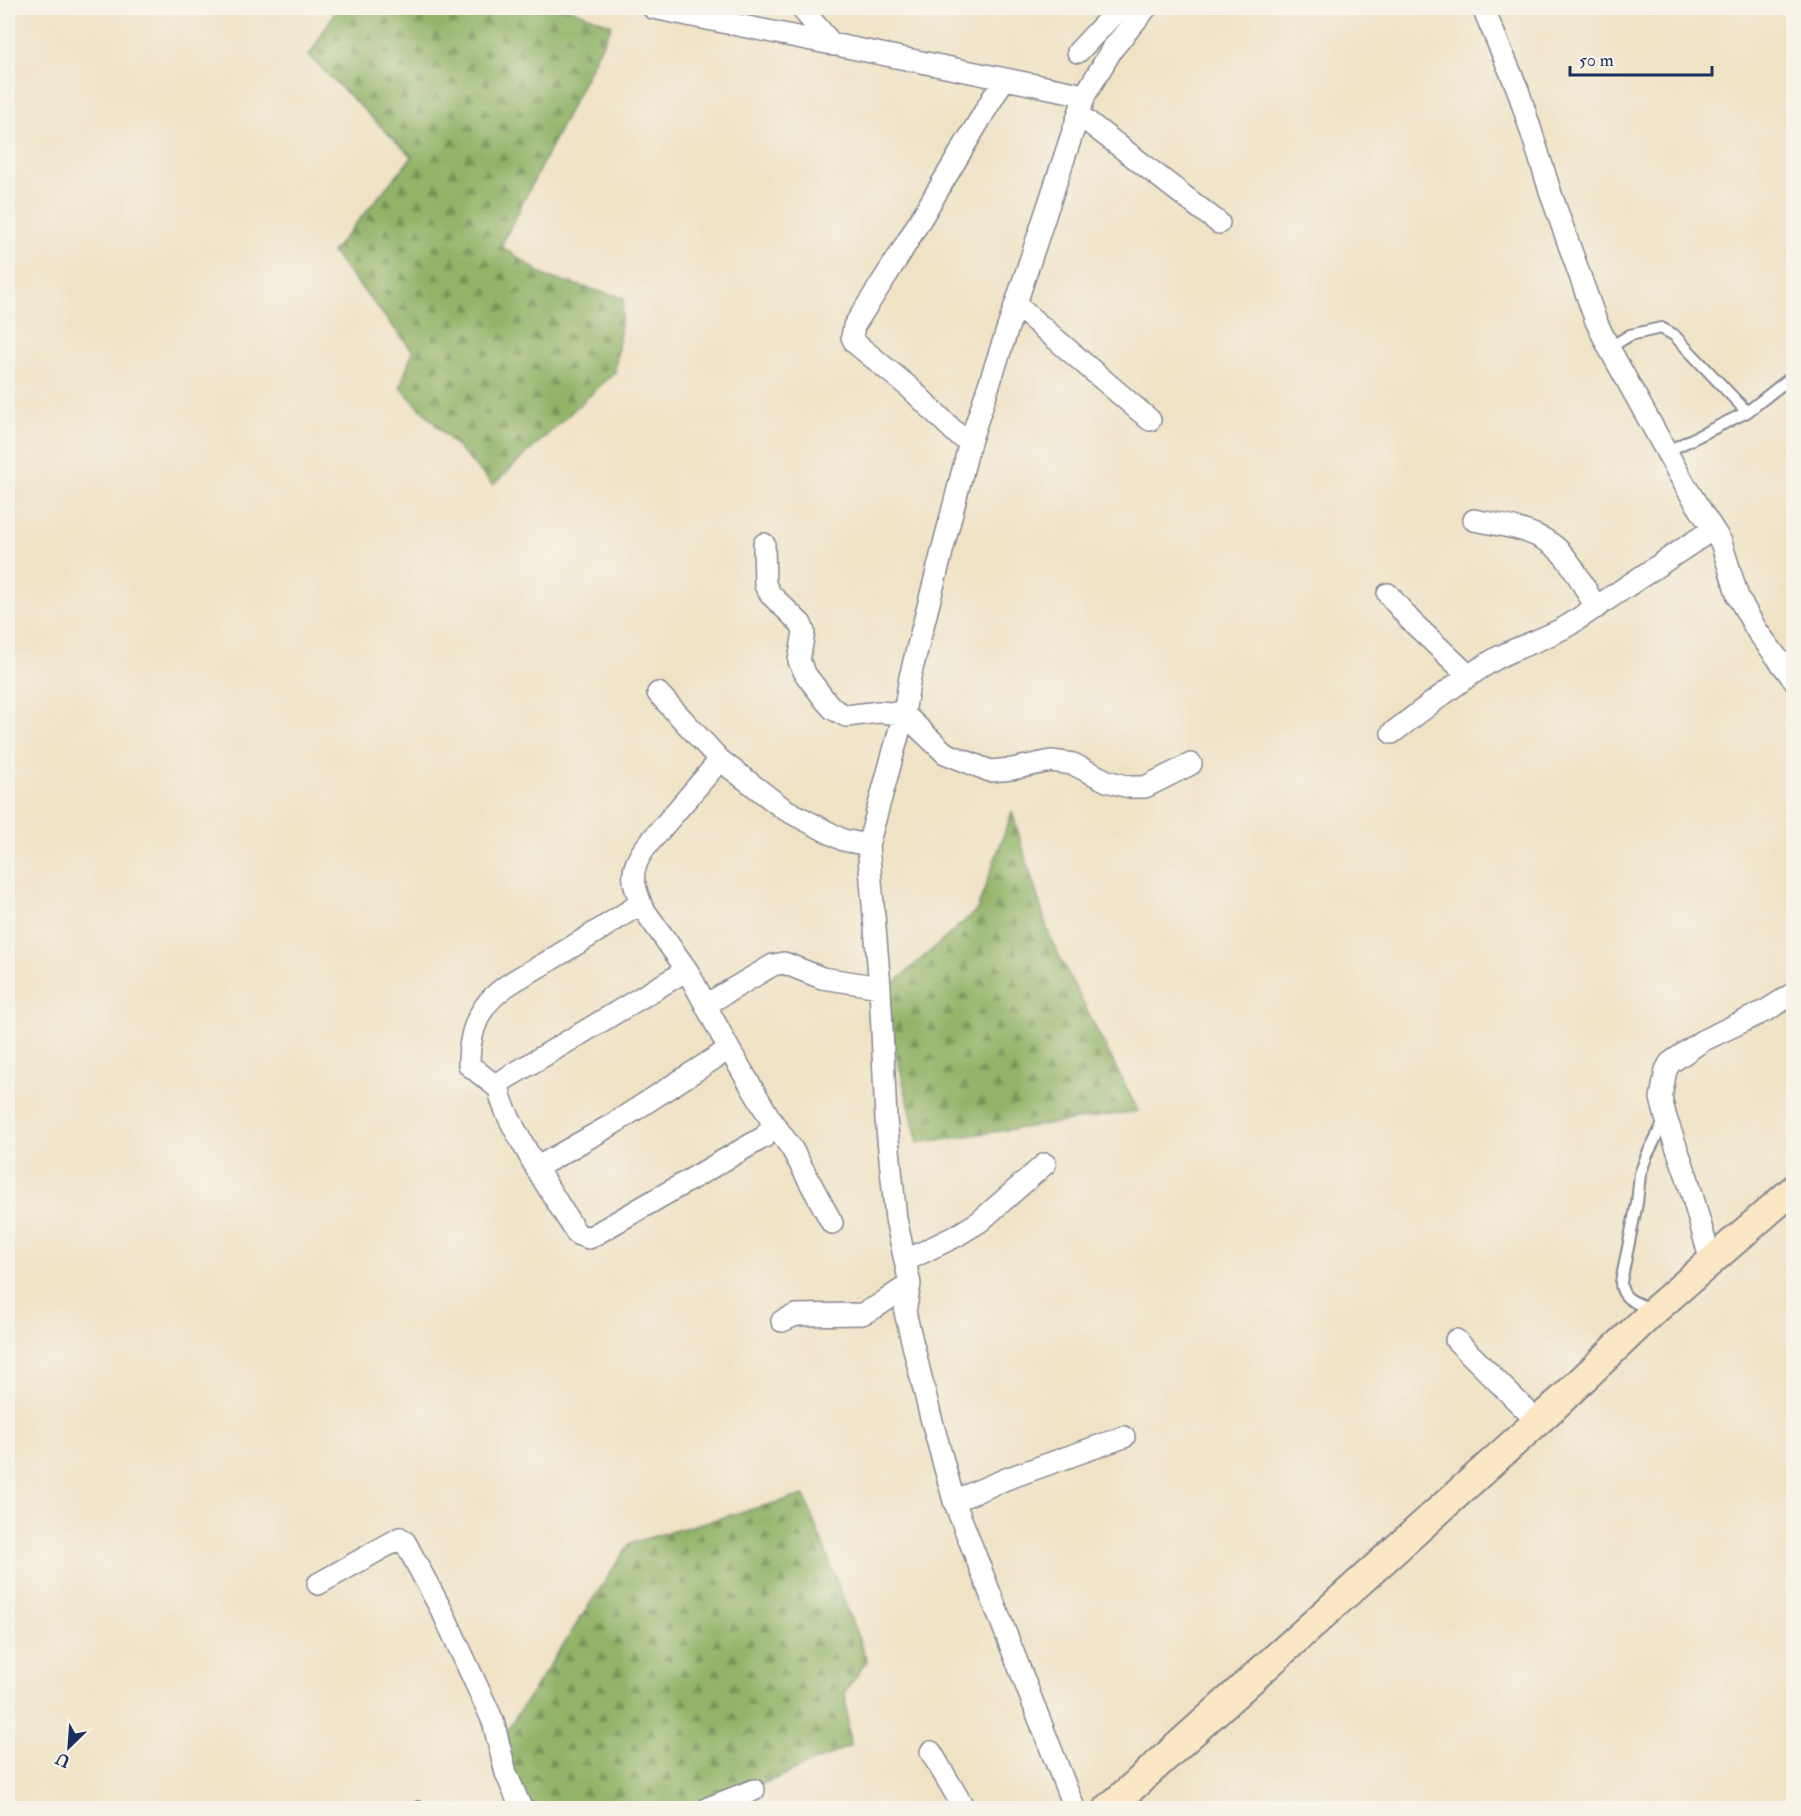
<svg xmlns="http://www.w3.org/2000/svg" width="1801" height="1816" font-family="'IM FELL Double Pica',serif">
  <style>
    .forest { fill: url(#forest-firs); stroke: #567162; stroke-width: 1.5 }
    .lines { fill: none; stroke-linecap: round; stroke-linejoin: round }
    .service-casing { stroke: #868892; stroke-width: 14 }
    .minor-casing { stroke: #868892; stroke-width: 24 }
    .secondary-casing { stroke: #868892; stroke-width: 32 }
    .service { stroke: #fff; stroke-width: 10 }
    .minor { stroke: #fff; stroke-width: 21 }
    .secondary { stroke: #fbe7c3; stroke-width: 28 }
  </style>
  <defs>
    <pattern id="forest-firs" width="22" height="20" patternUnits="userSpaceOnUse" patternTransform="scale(1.5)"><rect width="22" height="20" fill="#92b367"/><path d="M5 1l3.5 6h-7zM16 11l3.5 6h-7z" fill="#769258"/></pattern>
  </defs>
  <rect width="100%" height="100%" fill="#f7f3e8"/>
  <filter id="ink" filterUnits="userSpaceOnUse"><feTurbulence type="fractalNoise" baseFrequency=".0167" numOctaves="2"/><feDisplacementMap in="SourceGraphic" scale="12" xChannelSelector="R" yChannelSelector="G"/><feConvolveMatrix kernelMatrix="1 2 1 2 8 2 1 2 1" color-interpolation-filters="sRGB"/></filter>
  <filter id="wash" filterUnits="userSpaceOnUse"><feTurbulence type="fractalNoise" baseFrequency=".008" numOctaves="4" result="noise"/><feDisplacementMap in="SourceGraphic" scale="24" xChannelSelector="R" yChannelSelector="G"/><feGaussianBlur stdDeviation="1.35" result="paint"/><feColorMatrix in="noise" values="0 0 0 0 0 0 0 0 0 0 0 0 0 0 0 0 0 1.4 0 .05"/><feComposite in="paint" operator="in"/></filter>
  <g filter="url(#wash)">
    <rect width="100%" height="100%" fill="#f0e2c5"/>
    <!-- forest -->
    <path class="forest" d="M337 8H568L612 25 501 246 547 277 624 298 615 372 493 485 400 387 413 351 332 252 412 157 309 56Z
      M1012 812 1050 938 1138 1111 918 1143 882 994 977 910Z
      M804 1495 867 1661 845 1692 850 1746 708 1808H533L498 1744 630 1543Z"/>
  </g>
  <g filter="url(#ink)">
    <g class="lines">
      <!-- service casing -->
      <g class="service-casing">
        <path id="service" d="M1609 348 1630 335 1661 328 1674 335 1747 412
          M1668 451 1747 412 1794 375
          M1652 1309C1637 1303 1621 1300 1621 1282L1637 1203 1640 1174 1647 1155 1665 1120
          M418 1807 419 1808"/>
      </g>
      <!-- minor casing -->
      <g class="minor-casing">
        <path id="minor" d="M653 8 1085 95
          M801 8 833 45
          M1483 8 1518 90 1552 197 1596 321 1609 348 1686 487 1721 542 1738 597 1757 631 1794 680
          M1078 52 1119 8
          M1079 115 1219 223
          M1016 305 1150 420
          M970 442 957 434 910 388 855 343 852 337 854 326 900 254 1004 79
          M1474 520C1499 525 1528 528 1550 543 1571 557 1583 586 1596 608
          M764 544 765 585 771 595 801 624 804 632 799 661 806 675 825 700 833 709 846 716 879 712 904 714 945 753 990 771 1012 769 1051 761 1073 764 1107 781 1129 787H1145L1191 764
          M1388 594 1410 620 1469 676
          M658 693 720 760
          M1392 733C1426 708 1460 679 1497 658 1521 645 1546 639 1569 625L1713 529
          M642 907C633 881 628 874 644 849L720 760 784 809 843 840 868 845
          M687 970 500 1082C494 1100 527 1149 536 1168L613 1124 729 1049
          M707 1004 773 965 784 963 822 978 880 987
          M498 1088 469 1065C469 1046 473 1024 484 1008 499 985 530 973 552 959 580 942 608 925 635 907H642L687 970 729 1049 771 1120V1128L764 1137 589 1238 577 1234 536 1168
          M771 1120 792 1149 832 1223
          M905 1261 956 1236 979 1222 1045 1164
          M1711 1262 1687 1177 1666 1118 1661 1098 1666 1070 1670 1063 1702 1041 1767 1010 1794 993
          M782 1321 796 1315 862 1314 876 1307 910 1284
          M1456 1340 1537 1421
          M954 1501 1006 1479 1124 1437
          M318 1584 400 1538 405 1542 444 1615 493 1721 506 1773 521 1808
          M931 1752 964 1808
          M708 1808 754 1790
          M1074 1808 954 1501 930 1414 905 1312 910 1284 896 1219 886 1119 880 987 868 845 904 714 910 677 970 442 1085 95 1113 48 1146 8"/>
      </g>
      <!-- secondary casing -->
      <g class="secondary-casing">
        <path id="secondary" d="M1109 1808 1559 1402 1655 1310 1794 1189"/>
      </g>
      <!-- service -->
      <use href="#service" class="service"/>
      <!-- minor -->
      <use href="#minor" class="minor"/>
      <!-- secondary -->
      <use href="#secondary" class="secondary"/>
    </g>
  </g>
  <!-- margin -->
  <rect width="1801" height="1816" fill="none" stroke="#f7f3e8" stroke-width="30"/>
  <!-- north arrow -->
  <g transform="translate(69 1747) rotate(205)" stroke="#f7f3e8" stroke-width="4.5" paint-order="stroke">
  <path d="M0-4.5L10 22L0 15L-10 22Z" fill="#1b2f5e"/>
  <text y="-9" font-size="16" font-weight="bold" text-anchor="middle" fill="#1b2f5e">U</text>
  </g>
  <!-- scale -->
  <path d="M1570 66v9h142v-9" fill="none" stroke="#1b2f5e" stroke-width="3"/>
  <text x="1579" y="66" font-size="18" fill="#1b2f5e" stroke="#f7f3e8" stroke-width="4.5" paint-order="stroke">50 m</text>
</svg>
